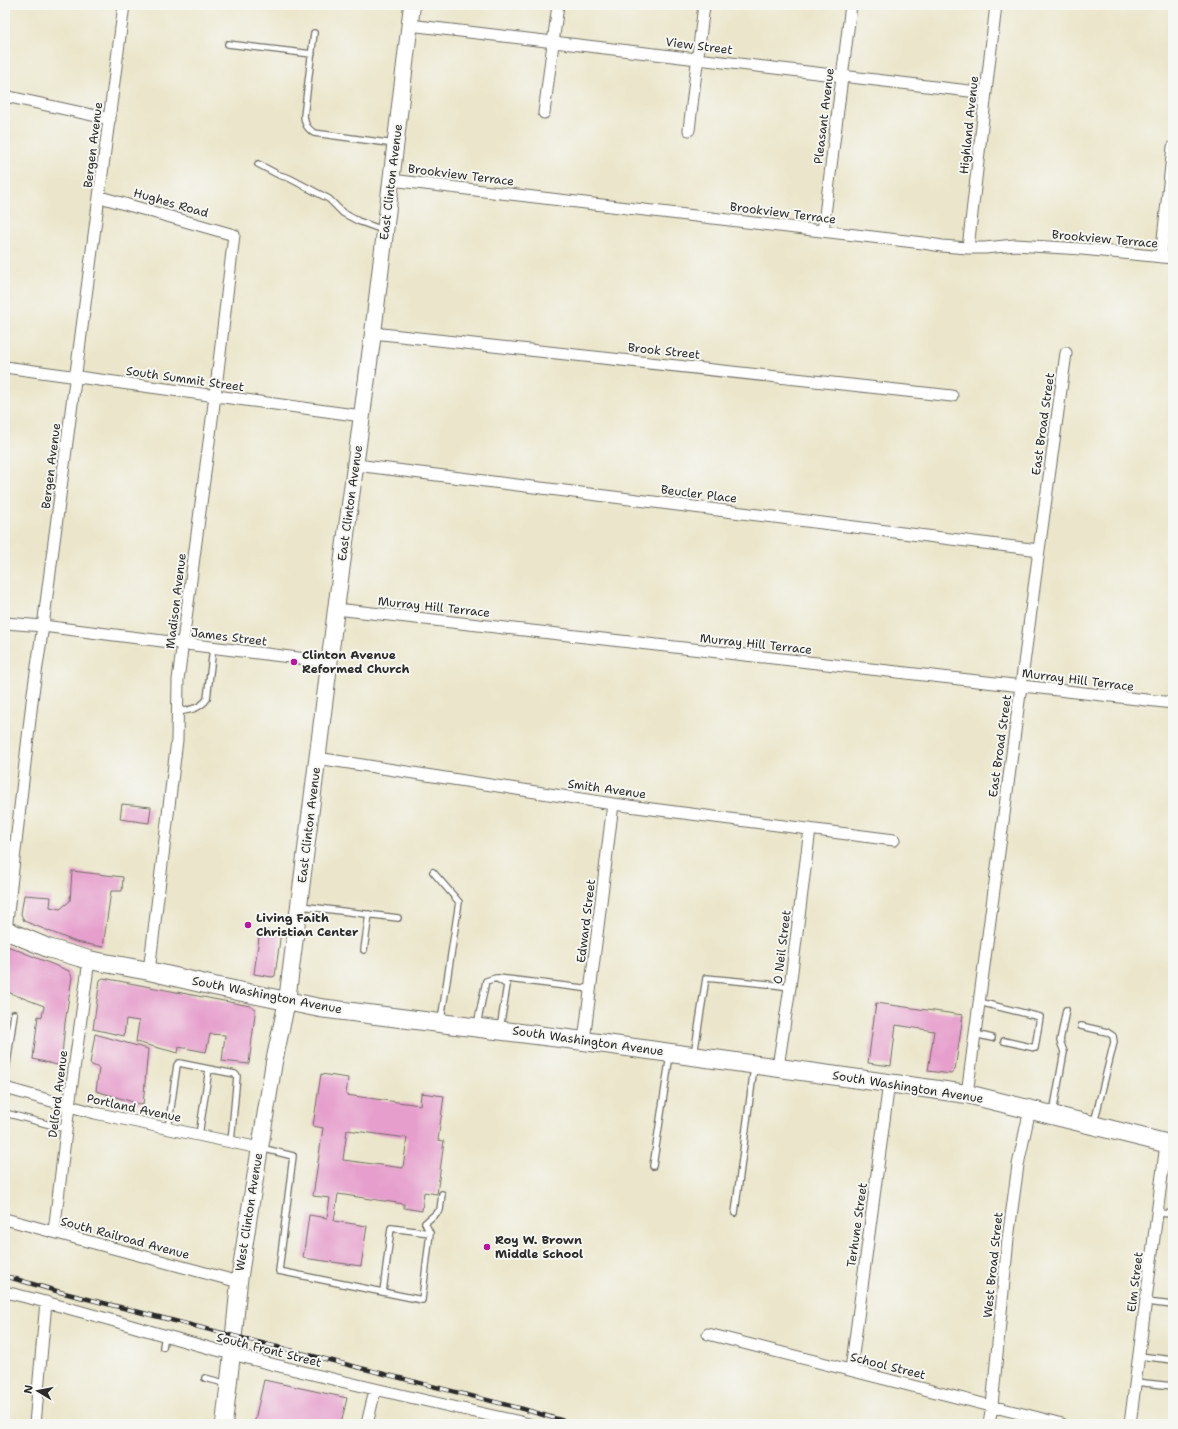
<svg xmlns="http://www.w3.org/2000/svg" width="1178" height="1429" font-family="'Shantell Sans',sans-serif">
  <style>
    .building { fill: #e69ecc; fill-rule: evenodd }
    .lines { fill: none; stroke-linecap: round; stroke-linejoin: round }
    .lane-casing { stroke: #6e6c63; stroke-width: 8 }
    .street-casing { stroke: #6e6c63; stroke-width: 13 }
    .secondary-casing { stroke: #6e6c63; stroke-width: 18 }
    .primary-casing { stroke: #6e6c63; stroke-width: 20 }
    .lane { stroke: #fff; stroke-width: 5.5 }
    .street { stroke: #fff; stroke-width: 11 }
    .secondary { stroke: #fff; stroke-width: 16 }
    .primary { stroke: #fff; stroke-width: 18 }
    .rail-casing { stroke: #2b2b2b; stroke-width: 4.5 }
    .rail { stroke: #f6f6f2; stroke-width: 3; stroke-dasharray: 9; stroke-linecap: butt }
    .poi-dot { fill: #b5179e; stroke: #f6f6f2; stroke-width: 1.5 }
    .labels { text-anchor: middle; stroke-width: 4; stroke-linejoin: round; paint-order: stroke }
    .street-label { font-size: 12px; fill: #2b2b2b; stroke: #f6f6f2 }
    .poi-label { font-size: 12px; font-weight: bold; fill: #2b2b2b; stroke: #f6f6f2; text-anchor: start }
  </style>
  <rect width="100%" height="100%" fill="#f6f6f2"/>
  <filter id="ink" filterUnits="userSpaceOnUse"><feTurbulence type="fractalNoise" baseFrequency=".025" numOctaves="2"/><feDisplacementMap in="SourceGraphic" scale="8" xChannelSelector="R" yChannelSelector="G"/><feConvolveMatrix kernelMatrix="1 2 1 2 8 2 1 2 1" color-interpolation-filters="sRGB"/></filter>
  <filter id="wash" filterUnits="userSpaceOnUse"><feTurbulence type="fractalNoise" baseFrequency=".012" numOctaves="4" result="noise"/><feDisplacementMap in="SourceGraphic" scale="16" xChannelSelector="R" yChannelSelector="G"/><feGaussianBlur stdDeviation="0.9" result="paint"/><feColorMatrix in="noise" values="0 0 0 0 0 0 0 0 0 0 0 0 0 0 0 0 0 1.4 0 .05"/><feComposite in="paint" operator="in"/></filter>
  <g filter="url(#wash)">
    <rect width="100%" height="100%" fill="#ebe6cb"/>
    <g id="blocks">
      <!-- building -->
      <path class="building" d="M122 804 151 807 149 823 120 819Z
        M72 871 123 877 122 891H111L103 947 76 942 24 921 21 914 24 895 51 897 50 907 60 909 70 901Z
        M260 930 281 932 275 976 272 977 254 974Z
        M5 945 69 971 72 977 65 1023 61 1066 33 1059 38 1016 42 1017 44 1006 5 991Z
        M103 978 250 1006 255 1009V1014L249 1064 222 1061 225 1035 210 1034 206 1052 179 1047 178 1053 136 1042 139 1021 126 1019 124 1036 93 1029 100 980Z
        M876 1003 963 1015 955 1070 951 1074 928 1071 934 1031 896 1025 891 1066 868 1063Z
        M95 1034 148 1049 143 1105 96 1091 99 1068 90 1064Z
        M321 1074 348 1078 346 1095 420 1105 421 1093 444 1096 438 1140 444 1141 437 1194 424 1192 422 1211 404 1208V1204L338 1194 334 1221 367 1226 361 1266 303 1258 309 1215 327 1218 330 1198 313 1196 323 1128 313 1126ZM347 1130 407 1138 403 1168 343 1160Z
        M264 1380 347 1398 341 1424H254Z"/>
    </g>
  </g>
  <g filter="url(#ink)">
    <use href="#blocks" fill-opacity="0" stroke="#6e6c63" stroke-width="1"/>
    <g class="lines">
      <!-- lane casing -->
      <g class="lane-casing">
        <path id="lane" d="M314 33 304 116C305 125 307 128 314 133L395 144
          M228 44 312 54
          M258 164 279 175 289 178 329 199 343 213 358 221 383 230
          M177 712C189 710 200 709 207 699L213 648
          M5 843 15 845
          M433 872 459 902 441 1020
          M301 906 398 918
          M364 950 369 914
          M498 978 591 989
          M979 1002 1040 1017 1035 1048 1004 1041
          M477 1025 486 981 496 978 507 985 500 1029
          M1081 1026 1107 1032 1113 1036 1114 1042 1094 1123
          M975 1034 992 1038
          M694 1055 706 978 768 984 790 987
          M5 1078 14 1014
          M5 1113 66 1129
          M1053 1113 1064 1052 1060 1041 1066 1010
          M168 1129 177 1065 179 1063 209 1069
          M199 1135 209 1069 235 1074 237 1076 231 1142
          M261 1148 293 1156 279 1271 422 1300 430 1233 425 1223 440 1210 442 1194
          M653 1166 670 1055
          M735 1213 754 1067
          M1157 1213 1173 1214
          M383 1292 391 1228 430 1233
          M1146 1302 1173 1305
          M163 1347 165 1335
          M1139 1356 1173 1360
          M205 1378 228 1384
          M1135 1382 1173 1386"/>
      </g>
      <!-- street casing -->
      <g class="street-casing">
        <path id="street" d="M409 25 986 93
          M5 96 110 119
          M544 113 558 5
          M689 130 704 5
          M391 180 923 243 942 246 968 248H985L1015 245 1082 249 1173 258
          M100 197 234 235 215 396 178 680 177 740 149 971
          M823 231 851 5
          M968 248 996 5
          M1161 257 1173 147
          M373 333 952 396
          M5 367 362 416
          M356 465 1039 550
          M336 609 1173 703
          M5 623 43 626 330 662
          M317 758 613 804 894 840
          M6 930 33 693 43 626 124 5
          M584 1041 613 804
          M778 1067 790 987 810 829
          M5 1088 95 1113 259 1148
          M967 1094 1039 550 1066 353
          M5 1219 239 1282
          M54 1232 69 1106 89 960
          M5 1292C82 1310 156 1334 232 1354 331 1380 430 1402 529 1424
          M708 1334 1062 1424
          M851 1370 889 1083
          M35 1424 46 1302
          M367 1424 375 1390
          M989 1424 992 1406 1008 1239 1018 1165 1030 1109
          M1130 1424 1166 1144"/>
      </g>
      <!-- secondary casing -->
      <g class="secondary-casing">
        <path id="secondary" d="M224 1424 232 1354 239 1282 249 1215 274 1062 287 1001 336 609 373 333 412 5"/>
      </g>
      <!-- primary casing -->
      <g class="primary-casing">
        <path id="primary" d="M5 930 48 948 89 960 149 971 214 986 320 1008 584 1041 967 1094 1173 1145"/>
      </g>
      <!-- lane -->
      <use href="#lane" class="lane"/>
      <!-- street -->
      <use href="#street" class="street"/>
      <!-- secondary -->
      <use href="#secondary" class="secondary"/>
      <!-- primary -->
      <use href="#primary" class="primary"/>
      <!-- rail casing -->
      <g class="rail-casing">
        <path id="rail" d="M5 1276 60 1292 523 1409 574 1424"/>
      </g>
      <!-- rail -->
      <use href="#rail" class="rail"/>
    </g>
  </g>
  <!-- markers -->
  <g class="poi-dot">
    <circle cx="294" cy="662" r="4"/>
    <circle cx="248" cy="925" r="4"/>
    <circle cx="487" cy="1247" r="4"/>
  </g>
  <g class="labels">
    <!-- street labels -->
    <g class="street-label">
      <text transform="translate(699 46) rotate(7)" y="4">View Street</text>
      <text transform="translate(824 116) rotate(-83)" y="4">Pleasant Avenue</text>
      <text transform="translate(969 125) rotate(-84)" y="4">Highland Avenue</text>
      <text transform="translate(93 145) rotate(-83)" y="4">Bergen Avenue</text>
      <text transform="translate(461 175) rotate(7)" y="4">Brookview Terrace</text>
      <text transform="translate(391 182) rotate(-83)" y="4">East Clinton Avenue</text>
      <text transform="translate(171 203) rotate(16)" y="4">Hughes Road</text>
      <text transform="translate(783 213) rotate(7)" y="4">Brookview Terrace</text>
      <text transform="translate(1105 239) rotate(5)" y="4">Brookview Terrace</text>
      <text transform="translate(664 351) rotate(6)" y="4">Brook Street</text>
      <text transform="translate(185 379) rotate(8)" y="4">South Summit Street</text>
      <text transform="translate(1043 424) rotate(-82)" y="4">East Broad Street</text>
      <text transform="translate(51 466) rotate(-83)" y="4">Bergen Avenue</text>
      <text transform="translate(699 494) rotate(7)" y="4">Beucler Place</text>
      <text transform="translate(350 503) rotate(-82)" y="4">East Clinton Avenue</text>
      <text transform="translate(176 601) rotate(-83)" y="4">Madison Avenue</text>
      <text transform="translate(434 607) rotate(6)" y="4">Murray Hill Terrace</text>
      <text transform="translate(229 637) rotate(7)" y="4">James Street</text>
      <text transform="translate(756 644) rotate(6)" y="4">Murray Hill Terrace</text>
      <text transform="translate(1078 680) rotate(7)" y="4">Murray Hill Terrace</text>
      <text transform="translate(1000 746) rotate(-82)" y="4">East Broad Street</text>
      <text transform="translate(607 789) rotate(8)" y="4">Smith Avenue</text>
      <text transform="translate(309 825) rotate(-83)" y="4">East Clinton Avenue</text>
      <text transform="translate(586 921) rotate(-83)" y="4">Edward Street</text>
      <text transform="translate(782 947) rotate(-83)" y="4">O Neil Street</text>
      <text transform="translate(267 995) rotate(11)" y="4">South Washington Avenue</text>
      <text transform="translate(588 1041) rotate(8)" y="4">South Washington Avenue</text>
      <text transform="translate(908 1087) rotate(9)" y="4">South Washington Avenue</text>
      <text transform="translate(58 1094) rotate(-83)" y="4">Delford Avenue</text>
      <text transform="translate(134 1108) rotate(12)" y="4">Portland Avenue</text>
      <text transform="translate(249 1212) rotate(-81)" y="4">West Clinton Avenue</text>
      <text transform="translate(857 1225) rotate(-82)" y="4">Terhune Street</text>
      <text transform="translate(125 1238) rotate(15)" y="4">South Railroad Avenue</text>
      <text transform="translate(993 1265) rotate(-84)" y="4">West Broad Street</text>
      <text transform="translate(1135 1282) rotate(-83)" y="4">Elm Street</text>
      <text transform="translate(269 1350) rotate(14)" y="4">South Front Street</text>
      <text transform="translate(888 1366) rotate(14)" y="4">School Street</text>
    </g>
    <!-- poi labels -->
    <g class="poi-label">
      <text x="302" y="659">Clinton Avenue<tspan x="302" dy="14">Reformed Church</tspan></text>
      <text x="256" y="922">Living Faith<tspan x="256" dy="14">Christian Center</tspan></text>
      <text x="495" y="1244">Roy W. Brown<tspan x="495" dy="14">Middle School</tspan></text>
    </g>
  </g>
  <!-- margin -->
  <rect width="1178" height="1429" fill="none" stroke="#f6f6f2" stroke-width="20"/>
  <!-- north arrow -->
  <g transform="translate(38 1391) rotate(280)" stroke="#f6f6f2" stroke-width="3" paint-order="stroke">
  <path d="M0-3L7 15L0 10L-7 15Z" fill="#2b2b2b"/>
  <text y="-6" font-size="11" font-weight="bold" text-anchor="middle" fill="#2b2b2b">N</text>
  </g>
</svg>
